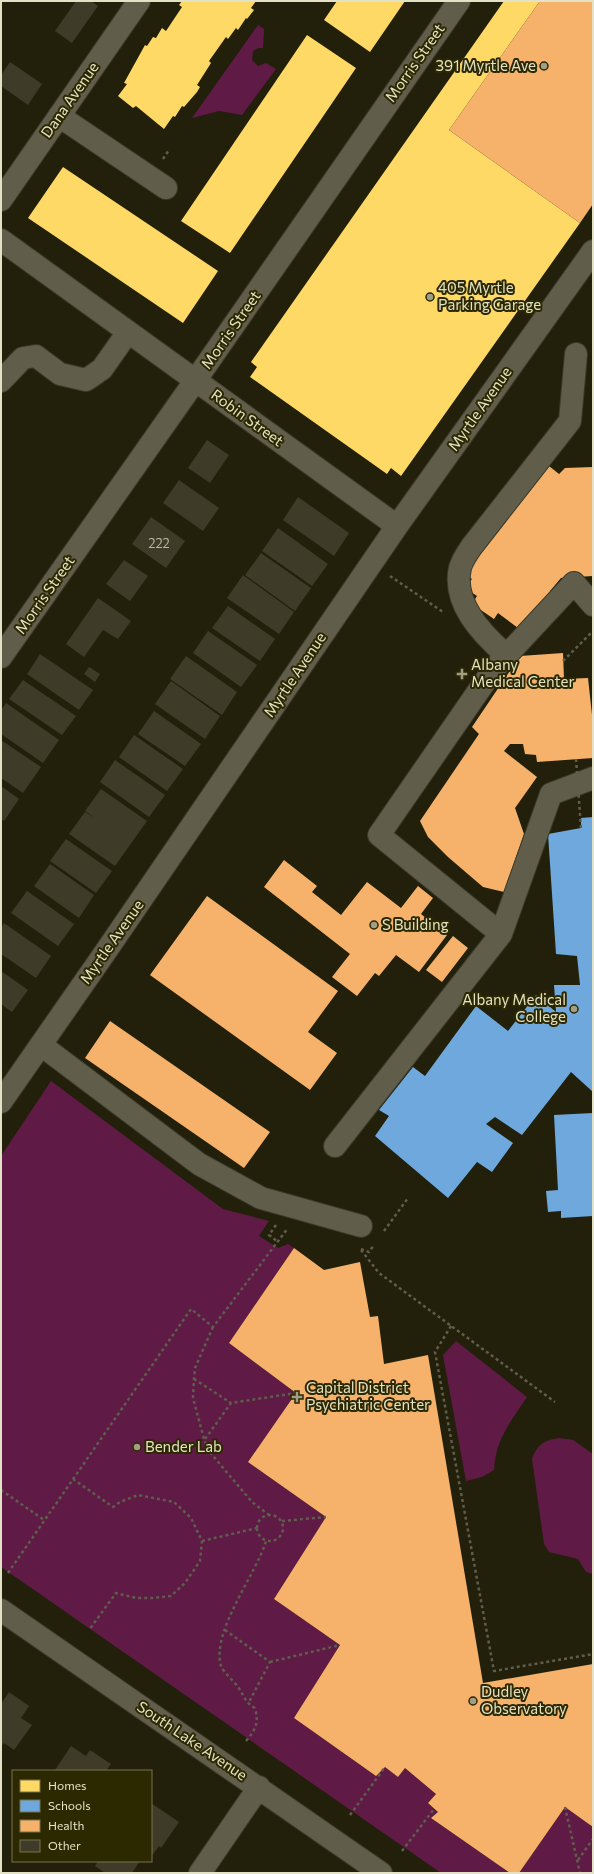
<svg xmlns="http://www.w3.org/2000/svg" width="594" height="1874" font-family="Commissioner,sans-serif">
  <style>
    .green { fill: #5f1a46 }
    .homes { fill: #ffd966 }
    .schools { fill: #6fa8dc }
    .health { fill: #f6b26b }
    .building { fill: #3e3c29 }
    .lines { fill: none; stroke-linecap: round; stroke-linejoin: round }
    .minor-casing { stroke: #3b3a2a; stroke-width: 24 }
    .path { stroke: #5f5d4c; stroke-width: 2.5; stroke-dasharray: 3 3; stroke-linecap: butt }
    .minor { stroke: #605e4b; stroke-width: 22 }
    .path-bridge { stroke: #5f5d4c; stroke-width: 2.5; stroke-dasharray: 3 3; stroke-linecap: butt }
    .poi-dot { fill: #a09e84; stroke: #2c2800; stroke-width: 1.5 }
    .labels { text-anchor: middle; stroke-width: 4; stroke-linejoin: round; paint-order: stroke }
    .number-label { font-size: 13px; fill: #bab89f }
    .street-label { font-size: 15px; fill: #e4e2c6; stroke: #2c2800 }
    .poi-label { font-size: 15px; fill: #e4e2c6; stroke: #2c2800; text-anchor: start }
  </style>
  <rect width="100%" height="100%" fill="#22200a"/>
  <!-- green -->
  <path class="green" d="M258 25 264 29 263 48H258L253 51 252 60 258 66 266 63 276 69 242 115 219 111 192 118Z
    M51 1081 223 1209 269 1221 259 1236 278 1248 288 1244 294 1248 229 1343 296 1393 248 1462 326 1517 274 1599 340 1645 294 1718 376 1776 385 1767 398 1777 405 1768 436 1794 428 1803 438 1812 431 1818 510 1873H441L1 1567V1156Z
    M456 1341 527 1397C510 1423 496 1438 494 1470L482 1477 466 1481 443 1355Z
    M559 1438 573 1440 593 1454V1574L586 1572 578 1559 549 1552 544 1544 532 1459C537 1445 544 1440 559 1438Z
    M565 1807 593 1827V1873H519Z"/>
  <!-- homes -->
  <path class="homes" d="M182 1H256L251 8 254 10 247 19 246 18 238 30 236 28 228 39 226 37 209 61 211 63 197 85 200 87 197 92 184 107 182 106 175 117 173 116 164 129 136 106 133 108 118 96 127 84 124 83 145 45 147 46 153 37 156 38 162 28 166 31 182 7 179 5Z
    M337 1H405L370 52 324 20Z
    M504 1H540L449 130 580 223 401 476 391 468 387 474 250 377 257 367 251 362Z
    M307 35 356 68 230 253 181 221Z
    M63 167 218 271 183 323 28 218Z"/>
  <!-- schools -->
  <path class="schools" d="M593 817V1092L571 1072 522 1135 495 1117 486 1124 513 1143 492 1172 477 1162 448 1198 375 1136 389 1116 379 1110 413 1067 425 1076 476 1006 508 1031 536 995 556 1012 554 985H580L577 956 556 954 548 834 581 828V818Z
    M593 1113V1216L561 1218V1211L548 1212 546 1191 558 1190 554 1115Z"/>
  <!-- health -->
  <path class="health" d="M540 1H593V204L580 223 449 130Z
    M549 466 559 474 565 468 593 467V576L561 578 550 591 555 595 518 628 498 613 494 619 472 604 477 596 465 588 472 579 465 574Z
    M563 653 564 679 588 678 593 724V758L537 762 536 755 525 754 523 744H510L504 751 537 777 515 808 524 834 504 892 483 887 448 857 428 837 420 821 479 734 472 727 520 656Z
    M284 860 317 886 312 892 341 915 367 882 401 908 418 886 433 898 421 914 447 935 419 972 396 955 379 976 375 973 357 996 332 977 350 954 264 887Z
    M207 896 338 991 308 1032 337 1053 310 1090 150 975Z
    M453 936 468 948 442 982 426 970Z
    M110 1021 270 1132 244 1168 85 1058Z
    M294 1248 324 1270 360 1262 370 1317 378 1316 384 1364 428 1355 483 1683 593 1664V1827L565 1807 519 1873H510L431 1818 438 1812 428 1803 436 1794 405 1768 398 1777 385 1767 376 1776 294 1718 340 1645 274 1599 326 1517 248 1462 296 1393 229 1343Z"/>
  <!-- building -->
  <path class="building" d="M76 1H91L98 6 72 43 55 31Z
    M10 62 42 84 28 105 1 86V75Z
    M207 440 229 455 210 483 188 468Z
    M179 480 219 508 203 531 163 503Z
    M298 497 349 533 334 556 283 520Z
    M151 517 185 541 166 568 132 544Z
    M278 528 328 564 312 586 262 551Z
    M261 553 311 588 295 611 245 575Z
    M124 560 148 576 130 601 106 584Z
    M243 575 294 612 279 634 227 598Z
    M98 598 131 621 118 639 103 630 84 657 66 644Z
    M228 606 275 639 260 661 212 628Z
    M208 631 257 665 241 687 193 653Z
    M40 654 93 690 79 710 27 674Z
    M186 656 237 692 222 715 170 679Z
    M89 667 100 674 95 682 84 674Z
    M23 680 76 716 62 735 9 699Z
    M171 681 220 716 205 739 155 704Z
    M6 703 59 740 43 763 1 734V710Z
    M154 711 201 744 185 766 138 734Z
    M134 735 183 769 167 791 119 757Z
    M1 740 41 767 23 793 1 778Z
    M115 760 165 795 149 817 100 782Z
    M1 786 19 799 4 821 1 819Z
    M101 789 147 821 115 866 69 834 85 812 95 818 85 811Z
    M66 839 112 871 96 893 50 861Z
    M50 864 94 895 79 918 34 886Z
    M27 891 74 924 58 946 11 913Z
    M4 923 51 956 36 978 1 954V928Z
    M1 971 28 990 12 1012 1 1004Z
    M9 1692 29 1706 21 1718 32 1725 14 1750 4 1743 1 1747V1704Z
    M71 1746 86 1756 90 1750 111 1764 106 1771H57L55 1770Z
    M151 1803 179 1822 161 1848 159 1846 151 1857Z
    M98 1861H140L132 1873H105L95 1866Z"/>
  <g class="lines">
    <!-- minor casing -->
    <g class="minor-casing">
      <path id="minor" d="M59 116 166 188
        M1 200 139 1
        M1 240 397 526
        M1 381 23 358 36 356 60 374 86 380 102 369 128 332
        M506 655C482 634 452 603 460 568 462 560 468 552 472 546L570 421 576 354
        M1 657 195 381 459 1
        M501 934 379 835 493 670 574 583 593 605
        M41 1045 199 1164 261 1198 361 1226
        M1 1102 104 954 397 526 593 251
        M335 1146 501 934 551 794 593 778
        M1 1610 381 1873
        M200 1873 259 1787"/>
    </g>
    <!-- path -->
    <path class="path" d="M163 159 169 150
      M390 576 443 612
      M563 661 593 631
      M276 1225 269 1235 278 1242
      M384 1231 408 1198
      M361 1249 369 1252 374 1245
      M361 1250 379 1273 555 1402
      M451 1326 435 1352 494 1671 593 1654
      M213 1327 195 1368 194 1379 193 1398 204 1439 208 1450 252 1502 269 1515
      M194 1379 231 1403
      M205 1439 231 1403 296 1393
      M73 1479 113 1507 120 1502 138 1495 174 1502 191 1518 202 1541 200 1561 185 1583 171 1596 152 1598H136L116 1593 89 1630
      M1 1490 44 1520
      M257 1528a13 13 0 1 1 26 0a13 13 0 1 1-26 0Z
      M282 1521 326 1517
      M202 1541 257 1528
      M8 1573 191 1309 213 1327 288 1228
      M225 1630 270 1662 248 1704
      M270 1662 340 1645
      M246 1741C256 1729 259 1723 255 1708 245 1703 244 1695 238 1687 234 1681 224 1673 221 1666 211 1631 256 1575 266 1541
      M565 1807 580 1873
      M350 1815 385 1767
      M402 1851 434 1809
      M578 1860 593 1839"/>
    <!-- minor -->
    <use href="#minor" class="minor"/>
    <!-- path-bridge -->
    <path class="path-bridge" d="M576 759 581 828"/>
  </g>
  <!-- markers -->
  <g class="poi-dot">
    <circle cx="544" cy="66" r="4"/>
    <circle cx="430" cy="297" r="4"/>
    <path d="M460 668h4v4h4v4h-4v4h-4v-4h-4v-4h4z"/>
    <circle cx="374" cy="925" r="4"/>
    <circle cx="574" cy="1009" r="4"/>
    <path d="M295 1391h4v4h4v4h-4v4h-4v-4h-4v-4h4z"/>
    <circle cx="137" cy="1447" r="4"/>
    <circle cx="473" cy="1701" r="4"/>
  </g>
  <g class="labels">
    <!-- number labels -->
    <g class="number-label">
      <text x="159" y="548">222</text>
    </g>
    <!-- street labels -->
    <g class="street-label">
      <text transform="translate(415 63) rotate(-55)" y="5">Morris Street</text>
      <text transform="translate(70 100) rotate(-55)" y="5">Dana Avenue</text>
      <text transform="translate(231 330) rotate(-55)" y="5">Morris Street</text>
      <text transform="translate(480 409) rotate(-55)" y="5">Myrtle Avenue</text>
      <text transform="translate(247 418) rotate(36)" y="5">Robin Street</text>
      <text transform="translate(45 595) rotate(-55)" y="5">Morris Street</text>
      <text transform="translate(295 675) rotate(-56)" y="5">Myrtle Avenue</text>
      <text transform="translate(112 942) rotate(-55)" y="5">Myrtle Avenue</text>
      <text transform="translate(192 1741) rotate(34)" y="5">South Lake Avenue</text>
    </g>
    <!-- poi labels -->
    <g class="poi-label">
      <text x="536" y="71" text-anchor="end">391 Myrtle Ave</text>
      <text x="438" y="293">405 Myrtle<tspan x="438" dy="17">Parking Garage</tspan></text>
      <text x="471" y="670">Albany<tspan x="471" dy="17">Medical Center</tspan></text>
      <text x="382" y="930">S Building</text>
      <text x="566" y="1005" text-anchor="end">Albany Medical<tspan x="566" dy="17">College</tspan></text>
      <text x="306" y="1393">Capital District<tspan x="306" dy="17">Psychiatric Center</tspan></text>
      <text x="145" y="1452">Bender Lab</text>
      <text x="481" y="1697">Dudley<tspan x="481" dy="17">Observatory</tspan></text>
    </g>
  </g>
  <!-- border -->
  <rect width="594" height="1874" fill="none" stroke="#e4e2c6" stroke-width="4"/>
  <!-- legend -->
  <rect x="12" y="1770" width="140" height="92" fill="#2c2800" stroke="#76724f"/>
  <rect x="20" y="1780" width="20" height="12" fill="#ffd966" stroke="#76724f"/>
  <text x="48" y="1790" font-size="12" fill="#e4e2c6">Homes</text>
  <rect x="20" y="1800" width="20" height="12" fill="#6fa8dc" stroke="#76724f"/>
  <text x="48" y="1810" font-size="12" fill="#e4e2c6">Schools</text>
  <rect x="20" y="1820" width="20" height="12" fill="#f6b26b" stroke="#76724f"/>
  <text x="48" y="1830" font-size="12" fill="#e4e2c6">Health</text>
  <rect x="20" y="1840" width="20" height="12" fill="#3e3c29" stroke="#76724f"/>
  <text x="48" y="1850" font-size="12" fill="#e4e2c6">Other</text>
</svg>
